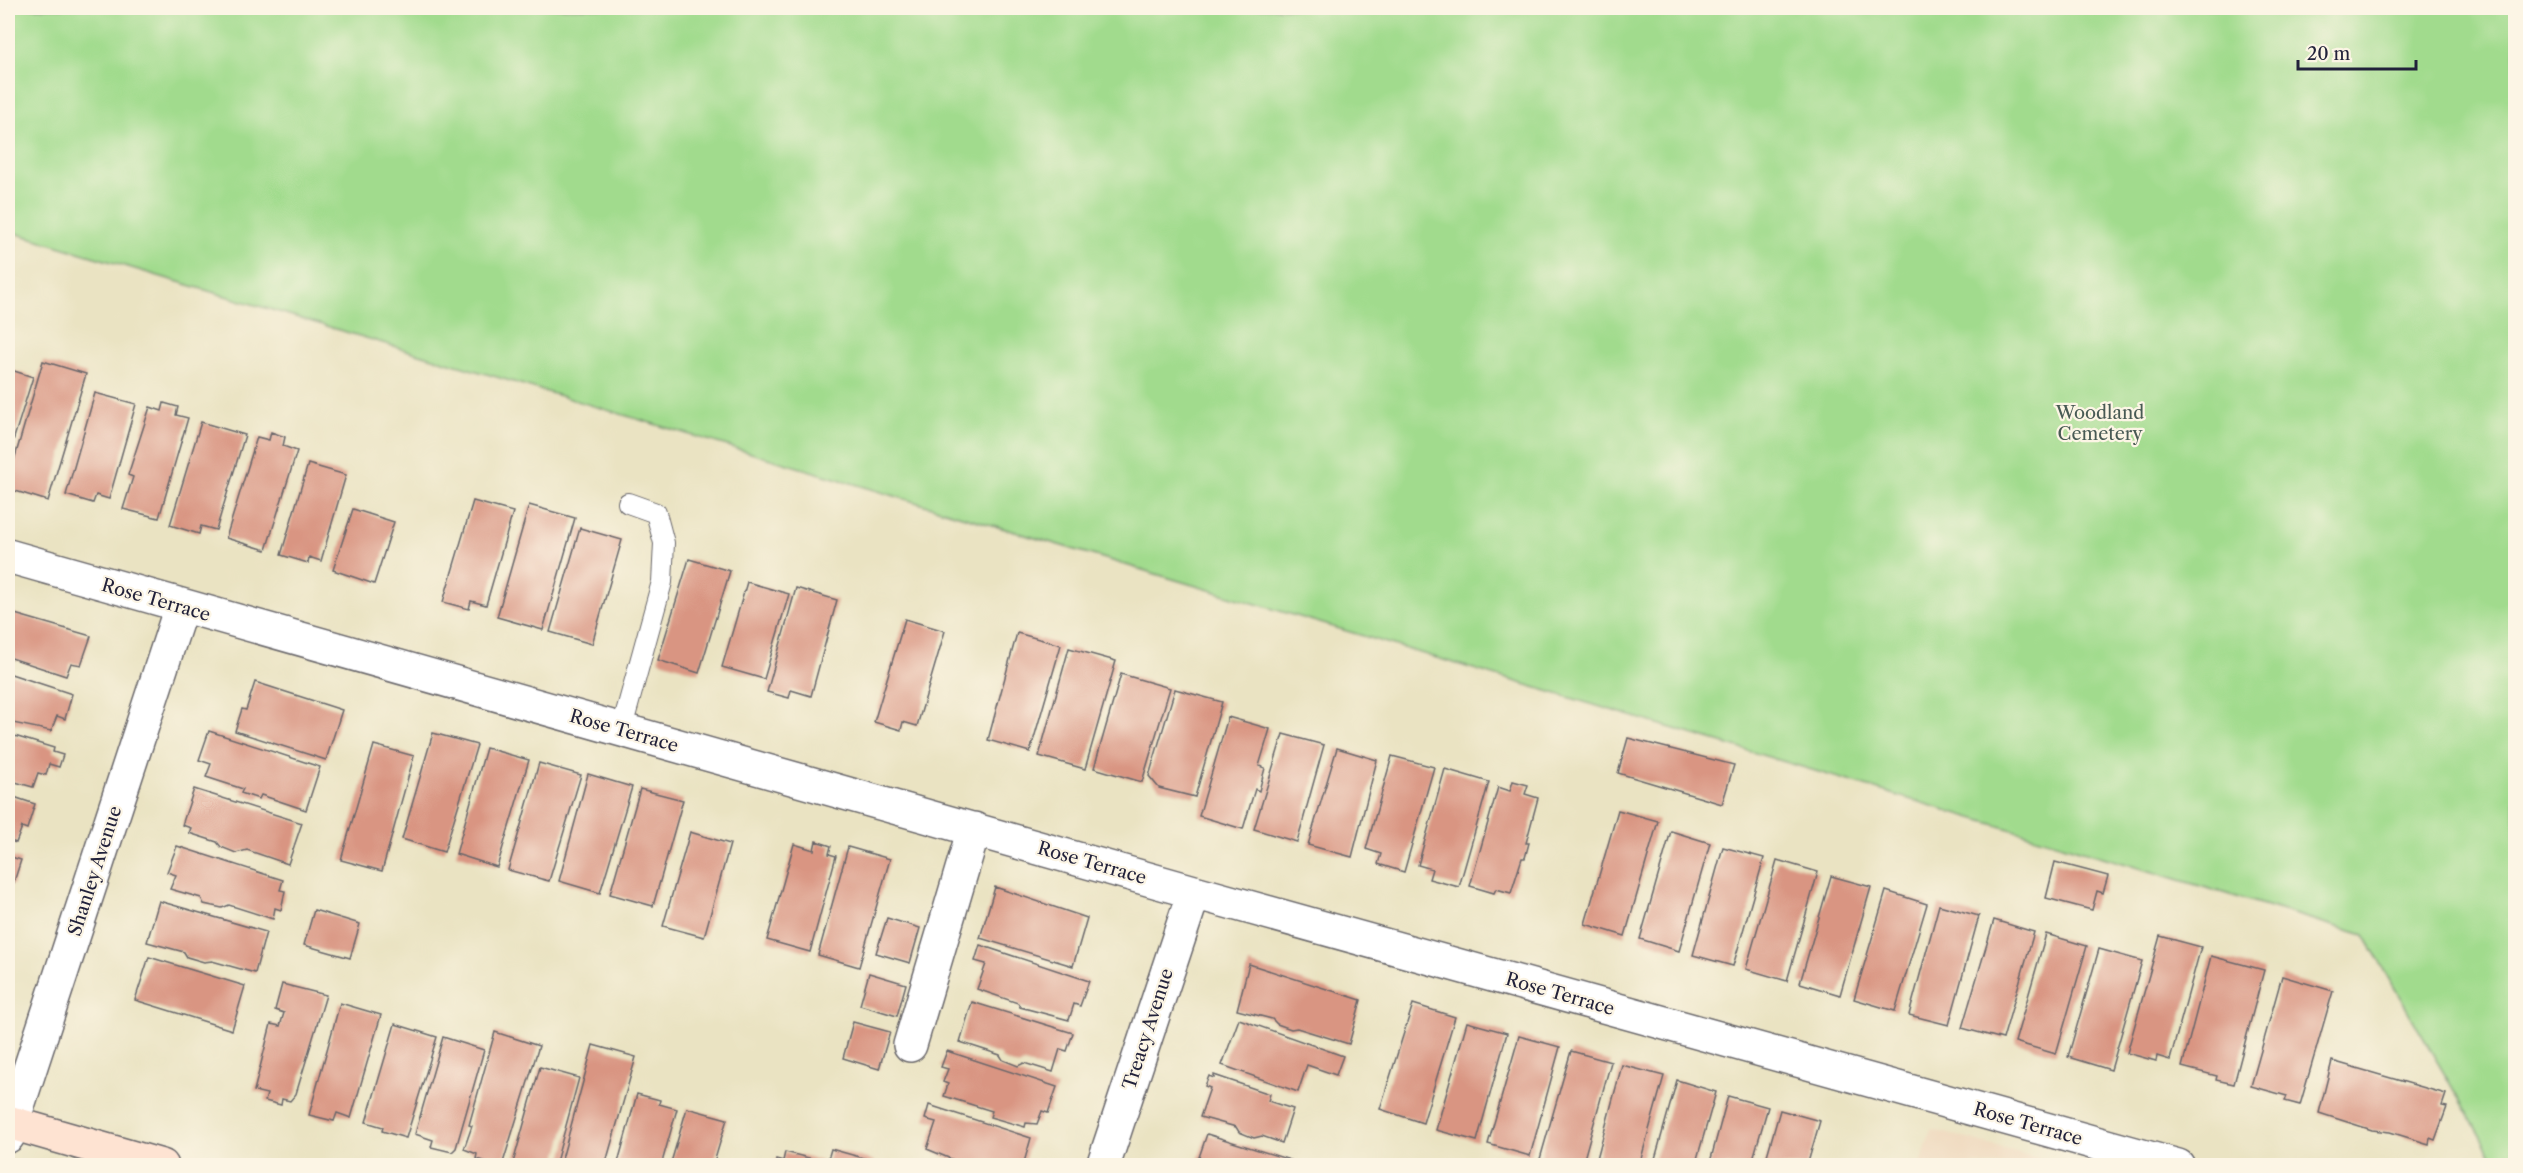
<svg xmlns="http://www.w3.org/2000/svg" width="2523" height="1173" font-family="'Libre Caslon Text',serif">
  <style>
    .built { fill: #eed7bb }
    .green { fill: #a1db8d; stroke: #627e64; stroke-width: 1.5 }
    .building { fill: #d99582 }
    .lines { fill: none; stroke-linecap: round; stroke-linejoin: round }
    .lane-casing { stroke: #68666a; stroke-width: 22 }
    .street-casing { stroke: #68666a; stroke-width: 36 }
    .secondary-casing { stroke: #68666a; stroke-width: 36 }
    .lane { stroke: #fff; stroke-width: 20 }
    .street { stroke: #fff; stroke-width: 33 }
    .secondary { stroke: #fee3d2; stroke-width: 33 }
    .labels { text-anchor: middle; stroke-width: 4.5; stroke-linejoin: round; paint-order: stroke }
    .park-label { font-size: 18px; fill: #485a54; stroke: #fcf5e5 }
    .street-label { font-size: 18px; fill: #22223b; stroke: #fcf5e5 }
  </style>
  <rect width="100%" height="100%" fill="#fcf5e5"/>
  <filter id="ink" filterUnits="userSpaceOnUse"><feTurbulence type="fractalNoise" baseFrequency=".0167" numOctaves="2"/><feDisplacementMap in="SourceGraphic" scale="12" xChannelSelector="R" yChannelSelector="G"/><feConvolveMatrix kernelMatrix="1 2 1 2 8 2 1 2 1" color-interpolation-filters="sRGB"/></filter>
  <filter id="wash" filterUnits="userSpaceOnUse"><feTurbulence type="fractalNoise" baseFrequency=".008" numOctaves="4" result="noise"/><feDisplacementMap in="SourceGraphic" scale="24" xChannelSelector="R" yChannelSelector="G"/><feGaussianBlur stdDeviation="1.35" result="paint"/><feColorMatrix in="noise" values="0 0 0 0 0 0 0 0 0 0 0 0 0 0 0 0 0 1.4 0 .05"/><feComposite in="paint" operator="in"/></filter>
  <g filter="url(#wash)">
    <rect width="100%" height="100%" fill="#eae3c2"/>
    <!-- built -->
    <path class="built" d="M1931 1129 2063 1165H1921Z"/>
    <!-- green -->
    <path class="green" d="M8 8H2515V1165H2497L2364 935 8 231Z"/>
    <g id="blocks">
      <!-- building -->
      <path class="building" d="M43 361 86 374 48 501 9 489 11 482 8 481Z
        M8 369 33 377 8 457Z
        M95 393 136 404 109 499 96 495 93 503 66 495Z
        M164 403 178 407 176 415 188 418 159 518 123 509 133 477 128 475 150 407 162 411Z
        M201 422 245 435 216 530 201 526 199 534 170 525Z
        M271 432 285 437 283 446 297 451 266 550 226 538 257 437 269 440Z
        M308 464 346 475 321 561 309 557 308 563 281 555Z
        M473 501 513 512 486 605 471 601 469 609 443 602Z
        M529 505 575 518 543 630 497 617Z
        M353 509 394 522 374 584 333 570Z
        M580 528 622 540 592 644 550 632Z
        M689 559 730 571 699 673 658 660Z
        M747 582 789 594 764 679 722 667Z
        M796 588 837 600 811 696 791 690 789 698 767 692Z
        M8 612 91 636 81 665 71 663 66 676 8 657Z
        M905 619 945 631 917 726 903 722 901 730 874 722Z
        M1017 633 1061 645 1030 752 988 740Z
        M1069 648 1116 661 1085 769 1039 756Z
        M8 673 72 694 65 719 57 716 51 731 8 722Z
        M1121 674 1170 688 1142 782 1094 768Z
        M255 682 342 710 326 760 235 731 242 709 246 710Z
        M1175 689 1222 702 1195 797 1159 788 1149 776Z
        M1228 717 1270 729 1259 766 1265 768 1259 791 1255 789 1243 829 1199 816Z
        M209 731 320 767 306 810 261 795 259 799 241 793 243 789 206 777 211 764 199 760Z
        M433 733 477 745 444 852 402 839Z
        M8 734 54 748 53 752 63 755 59 767 49 764 46 775 38 773 33 787 8 780Z
        M1283 734 1324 745 1297 842 1254 829Z
        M1628 738 1734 765 1722 804 1618 773Z
        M374 745 414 756 382 871 341 860Z
        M486 748 529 760 497 867 456 854Z
        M1337 748 1377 760 1352 857 1308 845Z
        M1392 756 1434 767 1404 872 1378 864 1381 854 1366 849Z
        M539 763 581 775 549 881 508 870Z
        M1445 769 1489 782 1459 887 1429 879 1432 869 1418 865Z
        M588 774 632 787 600 893 559 881Z
        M1513 781 1528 785 1525 794 1538 798 1526 843H1529L1525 858H1522L1511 893 1496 889 1494 893 1470 886 1498 787 1510 791Z
        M194 789 302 823 288 864 247 850 236 853 221 847 217 842 189 833 191 828 182 825Z
        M640 789 683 800 653 906 610 894Z
        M8 795 35 804 27 829 22 827 16 843 8 840Z
        M1618 810 1658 821 1625 936 1585 924Z
        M1671 831 1710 843 1679 951 1640 939Z
        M690 832 730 844 704 937 663 926Z
        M816 841 831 846 829 854 836 856 810 952 767 940 794 844 814 850Z
        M177 846 283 880 280 890 285 891 281 910 275 908 273 919 229 905 222 908 204 904 201 898 170 889 176 875 167 872Z
        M848 847 890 859 859 967 818 955Z
        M1723 847 1764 858 1733 966 1693 955Z
        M8 856 21 860 13 885 8 883Z
        M1777 860 1818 872 1787 981 1746 969Z
        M2055 862 2108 876 2103 893 2097 891 2092 910 2046 898Z
        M1831 876 1871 887 1840 995 1800 983Z
        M995 887 1087 918 1073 966 980 938Z
        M1886 891 1927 904 1895 1011 1854 999Z
        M159 901 266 932 255 973 212 961 204 962 187 957 184 952 147 942Z
        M1939 905 1979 916 1949 1025 1909 1015Z
        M314 910 360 924 350 958 304 945Z
        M887 918 920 928 910 963 876 953Z
        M1994 920 2034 932 2003 1039 1962 1028Z
        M2046 934 2087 946 2056 1054 2015 1042Z
        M2160 936 2201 947 2170 1060 2157 1056 2156 1061 2127 1053Z
        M980 945 1089 981 1080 1006 1074 1004 1069 1020 1020 1007 1018 1003 977 989 986 964 975 961Z
        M2099 949 2142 961 2111 1070 2068 1057Z
        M2211 956 2264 970 2234 1084 2216 1080 2217 1076 2182 1067Z
        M149 957 245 986 232 1030 135 1000Z
        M1249 964 1361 1000 1349 1044 1297 1028 1291 1029 1277 1024 1272 1019 1237 1010Z
        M869 973 906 984 897 1016 860 1005Z
        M2282 976 2333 991 2300 1105 2285 1101 2287 1096 2251 1086Z
        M282 984 326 995 296 1094 290 1101 282 1099 281 1105 265 1101 267 1094 254 1091 271 1024 280 1026 284 1013 275 1010Z
        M972 1002 1073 1033 1067 1051 1060 1049 1053 1072 1024 1063 1018 1066 1003 1060 1000 1055 960 1042Z
        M340 1003 381 1015 351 1118 337 1113 334 1121 309 1115Z
        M1413 1004 1455 1017 1423 1123 1380 1109Z
        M1239 1019 1343 1056 1336 1075 1307 1065 1298 1092 1222 1065Z
        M853 1022 890 1032 879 1069 843 1058Z
        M1467 1022 1507 1033 1477 1141 1436 1130Z
        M395 1024 437 1037 406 1138 382 1131 383 1127 366 1122Z
        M495 1032 539 1046 502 1166 476 1159 477 1154 464 1149 472 1126 469 1125Z
        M1519 1036 1560 1047 1530 1156 1488 1144Z
        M443 1037 484 1050 456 1148 452 1152 431 1147 433 1140 415 1134Z
        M593 1045 636 1057 605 1166 591 1162 588 1165 562 1159Z
        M947 1051 1057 1087 1048 1113 1042 1111 1037 1124 1026 1123 1025 1127 990 1117 992 1111 944 1096 948 1084 943 1082 948 1069 941 1067Z
        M1571 1051 1611 1062 1582 1166H1562L1540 1159Z
        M2332 1061 2446 1094 2442 1106 2447 1107 2435 1140 2430 1138 2429 1144 2390 1132 2372 1130 2319 1113Z
        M1622 1065 1664 1076 1639 1166H1595Z
        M540 1067 579 1078 555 1166H522L513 1163Z
        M1214 1075 1270 1094 1268 1101 1293 1109 1282 1143 1262 1136 1254 1138 1239 1132 1236 1127 1200 1117 1210 1088 1205 1086 1209 1076 1214 1078Z
        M1677 1080 1716 1092 1695 1166H1653Z
        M637 1094 660 1100 659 1104 677 1109 661 1166H617Z
        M1728 1096 1768 1107 1751 1166H1709Z
        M929 1105 1031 1138 1023 1166H968L927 1149 936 1122 925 1119Z
        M687 1108 727 1119 713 1166H670Z
        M1780 1110 1820 1121 1807 1166H1764Z
        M1207 1134 1306 1165V1166H1196Z
        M831 1149 874 1161 873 1166H826Z
        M785 1152 821 1161 820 1166H775L776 1159 783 1161Z"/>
    </g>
  </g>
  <g filter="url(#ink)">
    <use href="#blocks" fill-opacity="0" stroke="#68666a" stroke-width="1.5"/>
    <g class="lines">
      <!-- lane casing -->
      <g class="lane-casing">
        <path id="lane" d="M621 731 662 582 664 543 656 513 628 503"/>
      </g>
      <!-- street casing -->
      <g class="street-casing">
        <path id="street" d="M8 556 1194 892 2178 1166
          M910 1045 974 829
          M8 1136 181 607
          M1103 1166 1194 892"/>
      </g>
      <!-- secondary casing -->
      <g class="secondary-casing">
        <path id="secondary" d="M8 1122 162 1166"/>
      </g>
      <!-- lane -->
      <use href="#lane" class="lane"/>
      <!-- street -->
      <use href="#street" class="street"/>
      <!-- secondary -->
      <use href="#secondary" class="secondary"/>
    </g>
  </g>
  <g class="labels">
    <!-- park labels -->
    <g class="park-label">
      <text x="2100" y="419">Woodland<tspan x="2100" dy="21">Cemetery</tspan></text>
    </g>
    <!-- street labels -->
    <g class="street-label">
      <text transform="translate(156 600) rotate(16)" y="6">Rose Terrace</text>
      <text transform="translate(624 731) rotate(16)" y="6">Rose Terrace</text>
      <text transform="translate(1092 863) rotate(16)" y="6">Rose Terrace</text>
      <text transform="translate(95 871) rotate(-72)" y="6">Shanley Avenue</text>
      <text transform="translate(1560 994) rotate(16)" y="6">Rose Terrace</text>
      <text transform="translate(1148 1029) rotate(-72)" y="6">Treacy Avenue</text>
      <text transform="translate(2028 1124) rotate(16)" y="6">Rose Terrace</text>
    </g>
  </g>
  <!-- margin -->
  <rect width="2523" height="1173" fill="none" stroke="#fcf5e5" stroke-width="30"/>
  <!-- scale -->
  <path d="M2298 60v9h118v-9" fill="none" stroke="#22223b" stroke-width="3"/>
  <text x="2307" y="60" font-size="18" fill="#22223b" stroke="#fcf5e5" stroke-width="4.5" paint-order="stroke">20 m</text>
</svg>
